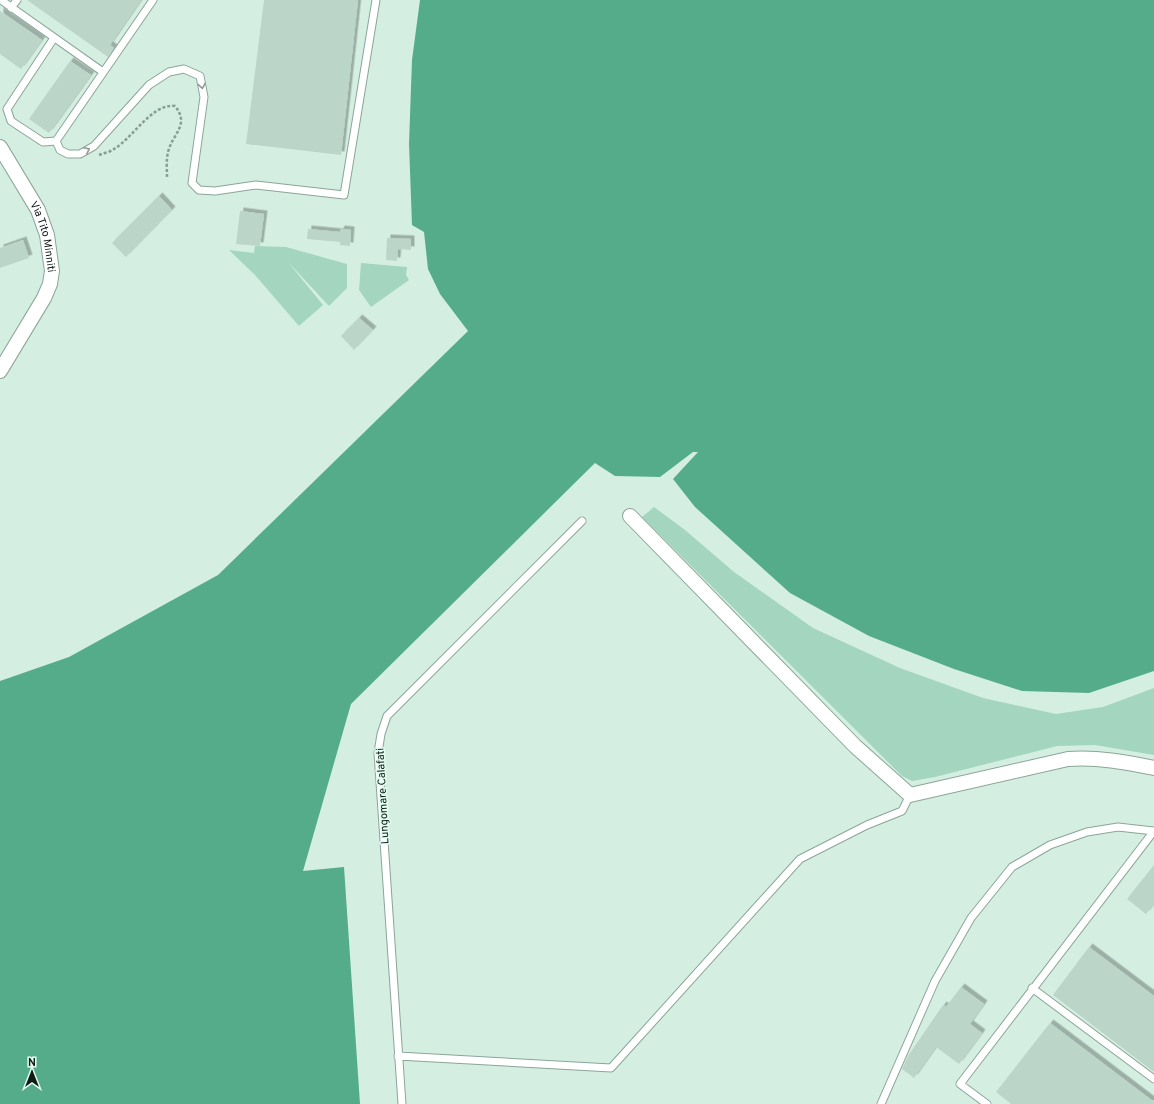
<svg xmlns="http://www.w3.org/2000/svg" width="1154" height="1104" font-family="Overpass,sans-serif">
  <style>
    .green { fill: #a3d5bf }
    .water { fill: #55ac8b }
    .building { fill: #bbd5c9; filter: url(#shadow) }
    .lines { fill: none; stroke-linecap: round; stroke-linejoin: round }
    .lane-casing { stroke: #8ba599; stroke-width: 9 }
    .street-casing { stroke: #8ba599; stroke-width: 16 }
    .path { stroke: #889d93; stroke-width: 2.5; stroke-dasharray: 3 2; stroke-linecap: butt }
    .lane { stroke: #fff; stroke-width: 7 }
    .street { stroke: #fff; stroke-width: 14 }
    .oneway { stroke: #939896 }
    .labels { text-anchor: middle; stroke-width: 3; stroke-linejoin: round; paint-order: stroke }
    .street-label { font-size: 11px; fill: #101a16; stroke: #e1fcf0 }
  </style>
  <defs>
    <filter id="shadow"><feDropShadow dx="3.5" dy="-3.5" stdDeviation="0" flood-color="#0004"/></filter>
  </defs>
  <rect width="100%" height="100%" fill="#d4efe2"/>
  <!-- green -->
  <path class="green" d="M255 246 286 247 347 264V288L329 306 288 262 323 305 299 326 255 275 229 250 254 253Z
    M361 263 407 267 406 275 409 280 371 307 359 290Z
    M654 507 685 530 734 572 813 628 900 668 983 698 1056 714 1103 707 1154 688V755L1095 745 1057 746 935 777 912 781 902 776 642 517Z"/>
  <!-- water -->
  <path class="water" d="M420 0H1154V671L1089 693 1022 691 954 669 869 636 790 593 695 507 673 479 698 452H693L660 477 615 476 595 463 351 704 303 871 344 867 360 1104H0V681L69 657 218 575 468 331 440 294 428 269 424 232 412 225 409 144 412 60Z"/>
  <!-- building -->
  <path class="building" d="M27 0H141L110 45 114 48 108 57Z
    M264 0H358L341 155 246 144Z
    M0 11 42 40 21 69 0 54Z
    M70 61 91 75 49 133 29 119Z
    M159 196 172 210 126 257 112 243Z
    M240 211 264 214 260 246 236 244Z
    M308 229 340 232 341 229 351 230 350 246 340 245V242L307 239Z
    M387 238 411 239V250L398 249 397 261 386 260Z
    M23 240 29 258 0 268V248Z
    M359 318 373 330 354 350 341 336Z
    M1154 865V904L1146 914 1127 899Z
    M1089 947 1154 996V1072L1053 995Z
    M961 987 984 1004 970 1024 982 1033 959 1064 936 1047 914 1078 902 1069 908 1056 943 1005 946 1007Z
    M1050 1023 1154 1102V1104H1011L996 1092Z"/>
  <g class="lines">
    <!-- lane casing -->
    <g class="lane-casing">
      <path id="lane" d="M1 0 103 72
        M11 8 17 0
        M54 38 7 109 11 121 43 142 56 141 153 0
        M56 141 60 150 68 154H80L94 146 149 85 169 72 184 69 200 76 204 97 192 183 199 190 215 191 256 185 344 195 376 0
        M1032 988 1154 1079
        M398 1056 611 1068 800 859 867 825 902 811 910 795
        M402 1104 378 753 381 734 387 716 582 521
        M881 1104 935 981 971 918 1012 867 1050 845 1087 832 1118 827 1154 831
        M987 1104 960 1084 1154 831"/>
    </g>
    <!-- street casing -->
    <g class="street-casing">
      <g id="street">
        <path id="s1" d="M0 147 38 210 47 235 52 271 50 284 44 298 0 371"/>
        <path d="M630 516 855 746 910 795 1068 759C1098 757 1125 762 1154 768"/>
      </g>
    </g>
    <!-- path -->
    <path class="path" d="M99 155C104 153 110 152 114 149 133 138 152 103 175 106 190 125 173 133 168 152 166 160 167 170 167 178"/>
    <!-- lane -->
    <use href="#lane" class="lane"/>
    <!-- street -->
    <use href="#street" class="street"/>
  </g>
  <!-- one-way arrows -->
  <defs><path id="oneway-chevron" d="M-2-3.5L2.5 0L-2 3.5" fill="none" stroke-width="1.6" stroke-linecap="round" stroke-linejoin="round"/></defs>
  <g class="oneway">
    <use href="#oneway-chevron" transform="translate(202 86) rotate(80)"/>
    <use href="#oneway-chevron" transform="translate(87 150) rotate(-27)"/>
  </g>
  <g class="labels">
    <!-- street labels -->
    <g class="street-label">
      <text dy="4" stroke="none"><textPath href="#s1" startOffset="101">Via Tito Minniti</textPath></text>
      <text transform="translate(382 796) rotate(-93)" y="4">Lungomare Calafati</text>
    </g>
  </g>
  <!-- north arrow -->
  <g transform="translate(32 1072)" stroke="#e1fcf0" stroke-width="3" paint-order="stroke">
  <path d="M0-3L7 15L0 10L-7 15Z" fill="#101a16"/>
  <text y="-6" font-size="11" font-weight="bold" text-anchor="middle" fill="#101a16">N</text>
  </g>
</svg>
